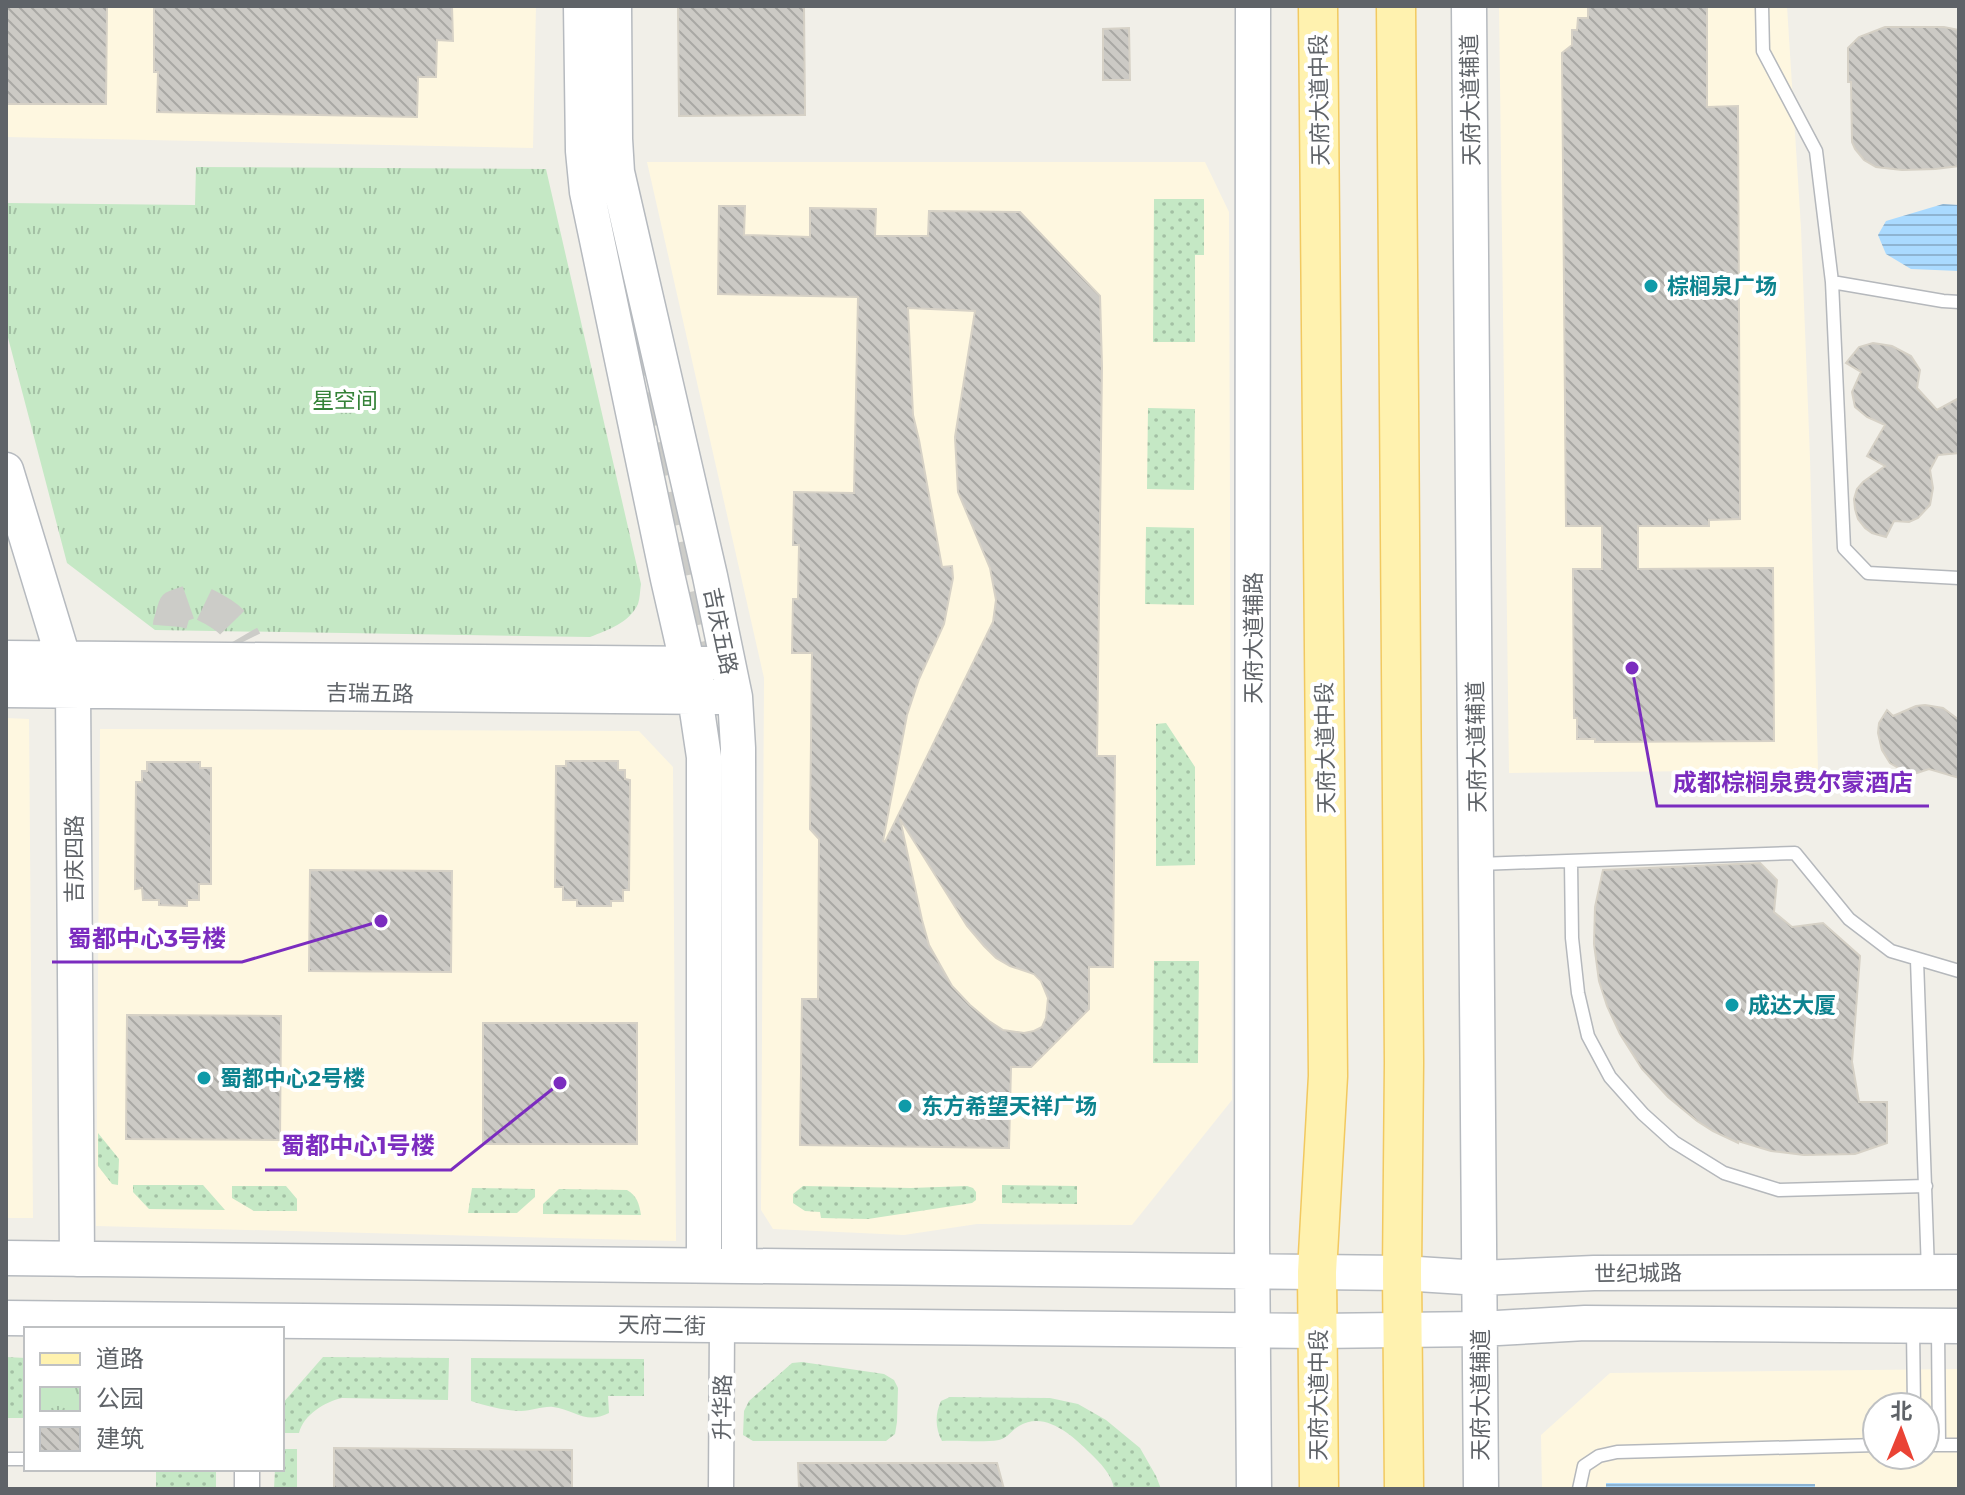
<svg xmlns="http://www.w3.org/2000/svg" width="1965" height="1495" font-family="Montserrat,'Noto Sans SC',sans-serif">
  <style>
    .commercial { fill: #fef7e0; fill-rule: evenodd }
    .park { fill: url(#park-tufts) }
    .garden { fill: url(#garden-dots) }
    .water { fill: url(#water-rules) }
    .building { fill: url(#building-back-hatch); stroke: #d6d1c6; stroke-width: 2; fill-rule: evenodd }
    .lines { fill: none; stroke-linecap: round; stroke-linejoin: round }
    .secondary-tunnel { stroke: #ccccc8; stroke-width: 34; stroke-dasharray: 34 17; stroke-linecap: butt }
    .lane-casing { stroke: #b5b8bc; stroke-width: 15 }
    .street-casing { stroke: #b5b8bc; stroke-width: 27 }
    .secondary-casing { stroke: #b6babf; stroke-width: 37 }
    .primary-casing { stroke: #f2c960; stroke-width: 41 }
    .lane { stroke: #fff; stroke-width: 12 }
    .street { stroke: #fff; stroke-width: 24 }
    .secondary { stroke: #fff; stroke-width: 34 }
    .primary { stroke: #fff2af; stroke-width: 38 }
    .culture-dot { fill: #0f9aa8; stroke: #fff; stroke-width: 3 }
    .labels { text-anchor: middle; stroke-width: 8; stroke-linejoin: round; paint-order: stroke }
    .street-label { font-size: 22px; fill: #5f6368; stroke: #fff }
    .culture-label { font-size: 22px; font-weight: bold; fill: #0d838f; stroke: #fff; text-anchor: start }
    .park-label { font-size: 22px; fill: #348238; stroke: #fff }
    .leader { fill: none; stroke: #7b2cbf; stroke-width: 3 }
    .callout-dot { fill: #7b2cbf; stroke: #fff; stroke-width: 3 }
    .callout-label { font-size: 24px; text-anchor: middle; font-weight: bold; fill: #7b2cbf; stroke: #fff; stroke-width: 8; stroke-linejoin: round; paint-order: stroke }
  </style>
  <defs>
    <pattern id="park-tufts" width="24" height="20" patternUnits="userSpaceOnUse" patternTransform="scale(2)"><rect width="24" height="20" fill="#c5e8c5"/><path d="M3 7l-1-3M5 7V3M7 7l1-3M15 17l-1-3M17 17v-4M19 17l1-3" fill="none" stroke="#a3c0a4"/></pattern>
    <pattern id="garden-dots" width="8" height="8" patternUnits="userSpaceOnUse" patternTransform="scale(2)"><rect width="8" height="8" fill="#c5e8c5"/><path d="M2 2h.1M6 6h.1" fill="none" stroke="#a3c0a4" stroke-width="1.8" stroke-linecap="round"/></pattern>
    <pattern id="water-rules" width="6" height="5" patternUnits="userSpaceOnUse" patternTransform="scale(2)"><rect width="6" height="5" fill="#aadaff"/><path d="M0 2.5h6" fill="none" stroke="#8eb4d2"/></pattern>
    <pattern id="building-back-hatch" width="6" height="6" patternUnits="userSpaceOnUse" patternTransform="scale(2)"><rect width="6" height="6" fill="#cccac5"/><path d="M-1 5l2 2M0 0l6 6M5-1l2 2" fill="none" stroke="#a9a8a4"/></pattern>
  </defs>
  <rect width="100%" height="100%" fill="#f1efe8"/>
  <!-- commercial -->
  <path class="commercial" d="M6 6H536L533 148 6 137Z
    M1499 6H1787L1801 228 1810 458 1818 770 1509 773Z
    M647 162H1205L1229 212 1232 1100 1132 1225 977 1224 904 1235 773 1229 761 1210 764 678Z
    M6 718 29 719 33 1218H6Z
    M100 729 639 731 673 767 676 1241 96 1226Z
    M1959 1369V1489H1542L1541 1435 1610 1373ZM1877 1407H1925V1455H1877Z"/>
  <!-- park -->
  <path class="park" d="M196 167 546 169 641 584C640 590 640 598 638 604 629 623 608 630 590 637L155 630 67 563 6 330V203L195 205Z"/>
  <!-- garden -->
  <path class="garden" d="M1154 199H1204V255H1195V342H1153Z
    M1148 408 1195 409 1194 490 1147 489Z
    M1146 527 1194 528V605L1145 604Z
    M1166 723 1195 767V865L1156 866V724Z
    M1154 961H1199L1198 1063H1153Z
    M98 1133 119 1159 118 1185 112 1184 98 1166Z
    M133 1185H203L225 1210 149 1209 133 1192Z
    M1002 1185 1077 1186V1204L1002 1203Z
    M232 1186H286L297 1199V1211H254L232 1198Z
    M803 1186 911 1188 967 1186 973 1188 976 1192V1200L972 1203 868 1219 821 1218 820 1212 805 1211 793 1203V1194Z
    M472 1188 535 1189V1197L517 1213H468Z
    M559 1189 627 1190C637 1196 639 1203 641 1215L543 1214V1204Z
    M6 1357 26 1358V1418H6Z
    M323 1357 449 1358 448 1400 342 1398C325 1402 304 1414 299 1433H282V1404Z
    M471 1358 644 1359V1396H608L609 1413C586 1425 575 1410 553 1407 543 1406 532 1411 521 1411 504 1411 487 1406 471 1401Z
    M802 1362 884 1374 894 1380 898 1388 897 1422 895 1434 886 1441H753L743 1435 744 1411 749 1401 792 1363Z
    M950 1397 1050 1398 1078 1404 1106 1420 1140 1448 1156 1476 1161 1489H1114C1112 1474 1100 1463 1090 1453 1073 1436 1045 1410 1019 1426 1012 1430 1008 1438 999 1440 981 1443 960 1440 942 1441 935 1428 935 1414 941 1401Z
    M282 1449H297V1489H274L275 1469H282Z
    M156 1469H216V1489H156Z"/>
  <!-- water -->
  <path class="water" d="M1943 204 1959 205V271L1911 269 1886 254 1878 235 1886 221Z
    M1606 1483 1815 1484V1489H1606Z"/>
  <!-- building -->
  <path class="building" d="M6 6H107L106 104H6Z
    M154 6H452L453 41 437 40 436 77H418L417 117 157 112 158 72H154Z
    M678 6H804L805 115 679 116Z
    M1588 6H1707V107L1738 106 1740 519 1709 520V526H1638V569L1773 568 1774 741 1595 742V739H1577V718H1574L1573 569H1602V526H1566L1562 53 1572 45V30H1577L1578 18H1588Z
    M1885 27H1944L1959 30V166L1935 169 1902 170 1876 167 1864 160 1855 149 1852 142 1851 82H1848V48L1859 37Z
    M1129 28 1130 80H1103V29Z
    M719 206H745L744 235 810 237V208L876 209 875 236H928L929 211 1020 212 1100 296 1102 366 1097 756H1115L1113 967H1089V1009L1031 1067H1011L1009 1148 800 1145 802 999H818L819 839 810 829 812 653H792L793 599H798L799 545H793L794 492 854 493 858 297 718 294ZM908 308 975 311 955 437 958 492 990 568 996 600 993 622 885 842 883 841 907 715 919 679 944 624 953 578 952 566 942 567 919 440 913 415ZM900 819 967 926 984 946 996 958 1010 966 1034 974 1041 981 1048 998 1046 1018 1042 1027 1034 1031 1024 1033 1003 1030 989 1021 970 1005 952 986 929 945 922 920Z
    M1873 343 1892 346 1911 356 1920 370 1917 388 1937 410 1959 398V453L1938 455 1930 470 1933 488 1930 505 1918 518 1909 522 1894 521 1886 537 1872 533 1865 528 1858 519 1855 509 1854 499 1857 489 1863 482 1885 466 1867 456 1885 425 1867 417 1855 407 1852 392 1861 372 1846 363 1859 347Z
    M1925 705 1943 708 1959 720V778L1929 769 1917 773 1902 770 1890 763 1882 750 1878 733 1879 723 1887 710 1893 716 1916 706Z
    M566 761H618V770H625V779L630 780 629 890H623V901H611V906H577V900H563V887H555L556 766H566Z
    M147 762H200V768H211V884H199V900H187V906L159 905V900H143L142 888 135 889 136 782H142V771H147Z
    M1760 863 1777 880 1774 912 1792 927 1823 923 1860 956 1852 1062 1859 1102H1887V1143L1855 1154 1804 1155 1771 1151 1738 1141V1143L1713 1131 1697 1121 1668 1097 1642 1069 1620 1034 1607 1006 1599 981 1594 944 1595 907 1603 870Z
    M310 870 452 871 451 972 309 971Z
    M127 1015 281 1016 280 1140 126 1139Z
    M483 1023H637V1144H483Z
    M334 1448 572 1450V1489H334Z
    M798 1463H997L1004 1489H799Z"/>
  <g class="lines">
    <!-- secondary-tunnel -->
    <path class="secondary-tunnel" d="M605 193 709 682H698
      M166 677 170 624 175 607 195 600C218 611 233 617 245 641"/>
    <!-- lane casing -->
    <g class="lane-casing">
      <path id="lane" d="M1762 6 1763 51 1816 151 1832 282 1943 301 1959 302
        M1832 282 1844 548 1868 573 1959 578
        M1571 862 1572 938 1578 993 1588 1036 1610 1077 1643 1114 1674 1142 1724 1173 1779 1190 1926 1186
        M1479 864 1795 853 1849 919 1891 951 1959 971
        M1917 960 1928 1271
        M1938 1328 1939 1445
        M1913 1329 1914 1407
        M1925 1445H1959
        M6 1459H26
        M1579 1489 1584 1466 1599 1456 1617 1452 1877 1445"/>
    </g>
    <!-- street casing -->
    <g class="street-casing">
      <path id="street" d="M247 1469V1489
        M721 1489 722 1326"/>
    </g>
    <!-- secondary casing -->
    <g class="secondary-casing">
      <path id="secondary" d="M581 6 583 151 587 192 668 579 695 697 704 757V1265
        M614 6 615 139 617 172 710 576 735 697 738 748 739 1265
        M1253 6 1252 1237 1254 1489
        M1469 6 1481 1489
        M6 470 73 690 77 1259
        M6 658 707 664
        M6 690 718 697
        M6 1258 1402 1273 1480 1278 1594 1273 1959 1272
        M6 1318 1317 1331 1480 1329 1585 1323 1959 1326"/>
    </g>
    <!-- primary casing -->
    <g class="primary-casing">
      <path id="primary" d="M1318 6 1328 1076 1317 1272 1319 1489
        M1396 6 1404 1063 1402 1273 1404 1489"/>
    </g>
    <!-- lane -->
    <use href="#lane" class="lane"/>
    <!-- street -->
    <use href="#street" class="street"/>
    <!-- secondary -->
    <use href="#secondary" class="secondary"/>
    <!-- primary -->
    <use href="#primary" class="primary"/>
  </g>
  <!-- markers -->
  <g class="culture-dot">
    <circle cx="1651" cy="286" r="8"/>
    <circle cx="1732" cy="1005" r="8"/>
    <circle cx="204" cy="1078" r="8"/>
    <circle cx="905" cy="1106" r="8"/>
  </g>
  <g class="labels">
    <!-- street labels -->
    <g class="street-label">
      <text transform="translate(1319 100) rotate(-91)" y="8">天府大道中段</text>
      <text transform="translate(1470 100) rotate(-91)" y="8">天府大道辅道</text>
      <text transform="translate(721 631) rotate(78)" y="8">吉庆五路</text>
      <text transform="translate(1253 638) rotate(-90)" y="8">天府大道辅路</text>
      <text transform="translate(370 693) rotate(1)" y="8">吉瑞五路</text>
      <text transform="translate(1476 747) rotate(-91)" y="8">天府大道辅道</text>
      <text transform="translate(1325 748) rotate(-91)" y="8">天府大道中段</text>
      <text transform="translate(74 859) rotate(-90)" y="8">吉庆四路</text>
      <text transform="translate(1638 1273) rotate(-1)" y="8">世纪城路</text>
      <text transform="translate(662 1325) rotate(1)" y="8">天府二街</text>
      <text transform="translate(1318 1395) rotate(-90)" y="8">天府大道中段</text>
      <text transform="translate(1480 1395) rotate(-90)" y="8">天府大道辅道</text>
      <text transform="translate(722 1407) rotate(-89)" y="8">升华路</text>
    </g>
    <!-- culture labels -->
    <g class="culture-label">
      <text x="1667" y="294">棕榈泉广场</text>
      <text x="1748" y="1013">成达大厦</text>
      <text x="220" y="1086">蜀都中心2号楼</text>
      <text x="921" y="1114">东方希望天祥广场</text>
    </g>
    <!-- park labels -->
    <g class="park-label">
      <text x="345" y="408">星空间</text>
    </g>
  </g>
  <!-- callouts -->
  <path class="leader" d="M1632 668L1657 806H1929M381 921L242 962H52M560 1083L451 1170H265"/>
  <g class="callout-dot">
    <circle cx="1632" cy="668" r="8"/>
    <circle cx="381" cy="921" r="8"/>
    <circle cx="560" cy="1083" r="8"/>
  </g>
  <g class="callout-label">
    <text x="1793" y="791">成都棕榈泉费尔蒙酒店</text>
    <text x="147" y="947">蜀都中心3号楼</text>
    <text x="358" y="1154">蜀都中心1号楼</text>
  </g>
  <!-- border -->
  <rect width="1965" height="1495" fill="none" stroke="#5f6368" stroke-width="16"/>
  <!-- legend -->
  <rect x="24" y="1327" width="260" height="144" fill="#ffffff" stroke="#bfc1c3" stroke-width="2"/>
  <rect x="40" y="1353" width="40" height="12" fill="#fff2af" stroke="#bfc1c3" stroke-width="2"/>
  <text x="96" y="1367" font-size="24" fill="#5f6368">道路</text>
  <rect x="40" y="1387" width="40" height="24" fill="url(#park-tufts)" stroke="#bfc1c3" stroke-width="2"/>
  <text x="96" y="1407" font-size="24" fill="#5f6368">公园</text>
  <rect x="40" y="1427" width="40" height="24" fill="url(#building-back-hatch)" stroke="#bfc1c3" stroke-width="2"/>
  <text x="96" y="1447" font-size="24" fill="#5f6368">建筑</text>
  <!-- north arrow -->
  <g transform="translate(1901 1431) rotate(1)"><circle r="38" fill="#ffffff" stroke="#bfc1c3" stroke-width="2"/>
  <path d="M0-6L14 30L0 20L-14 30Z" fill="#ea4335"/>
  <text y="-12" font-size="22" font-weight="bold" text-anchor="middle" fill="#5f6368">北</text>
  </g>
</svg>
